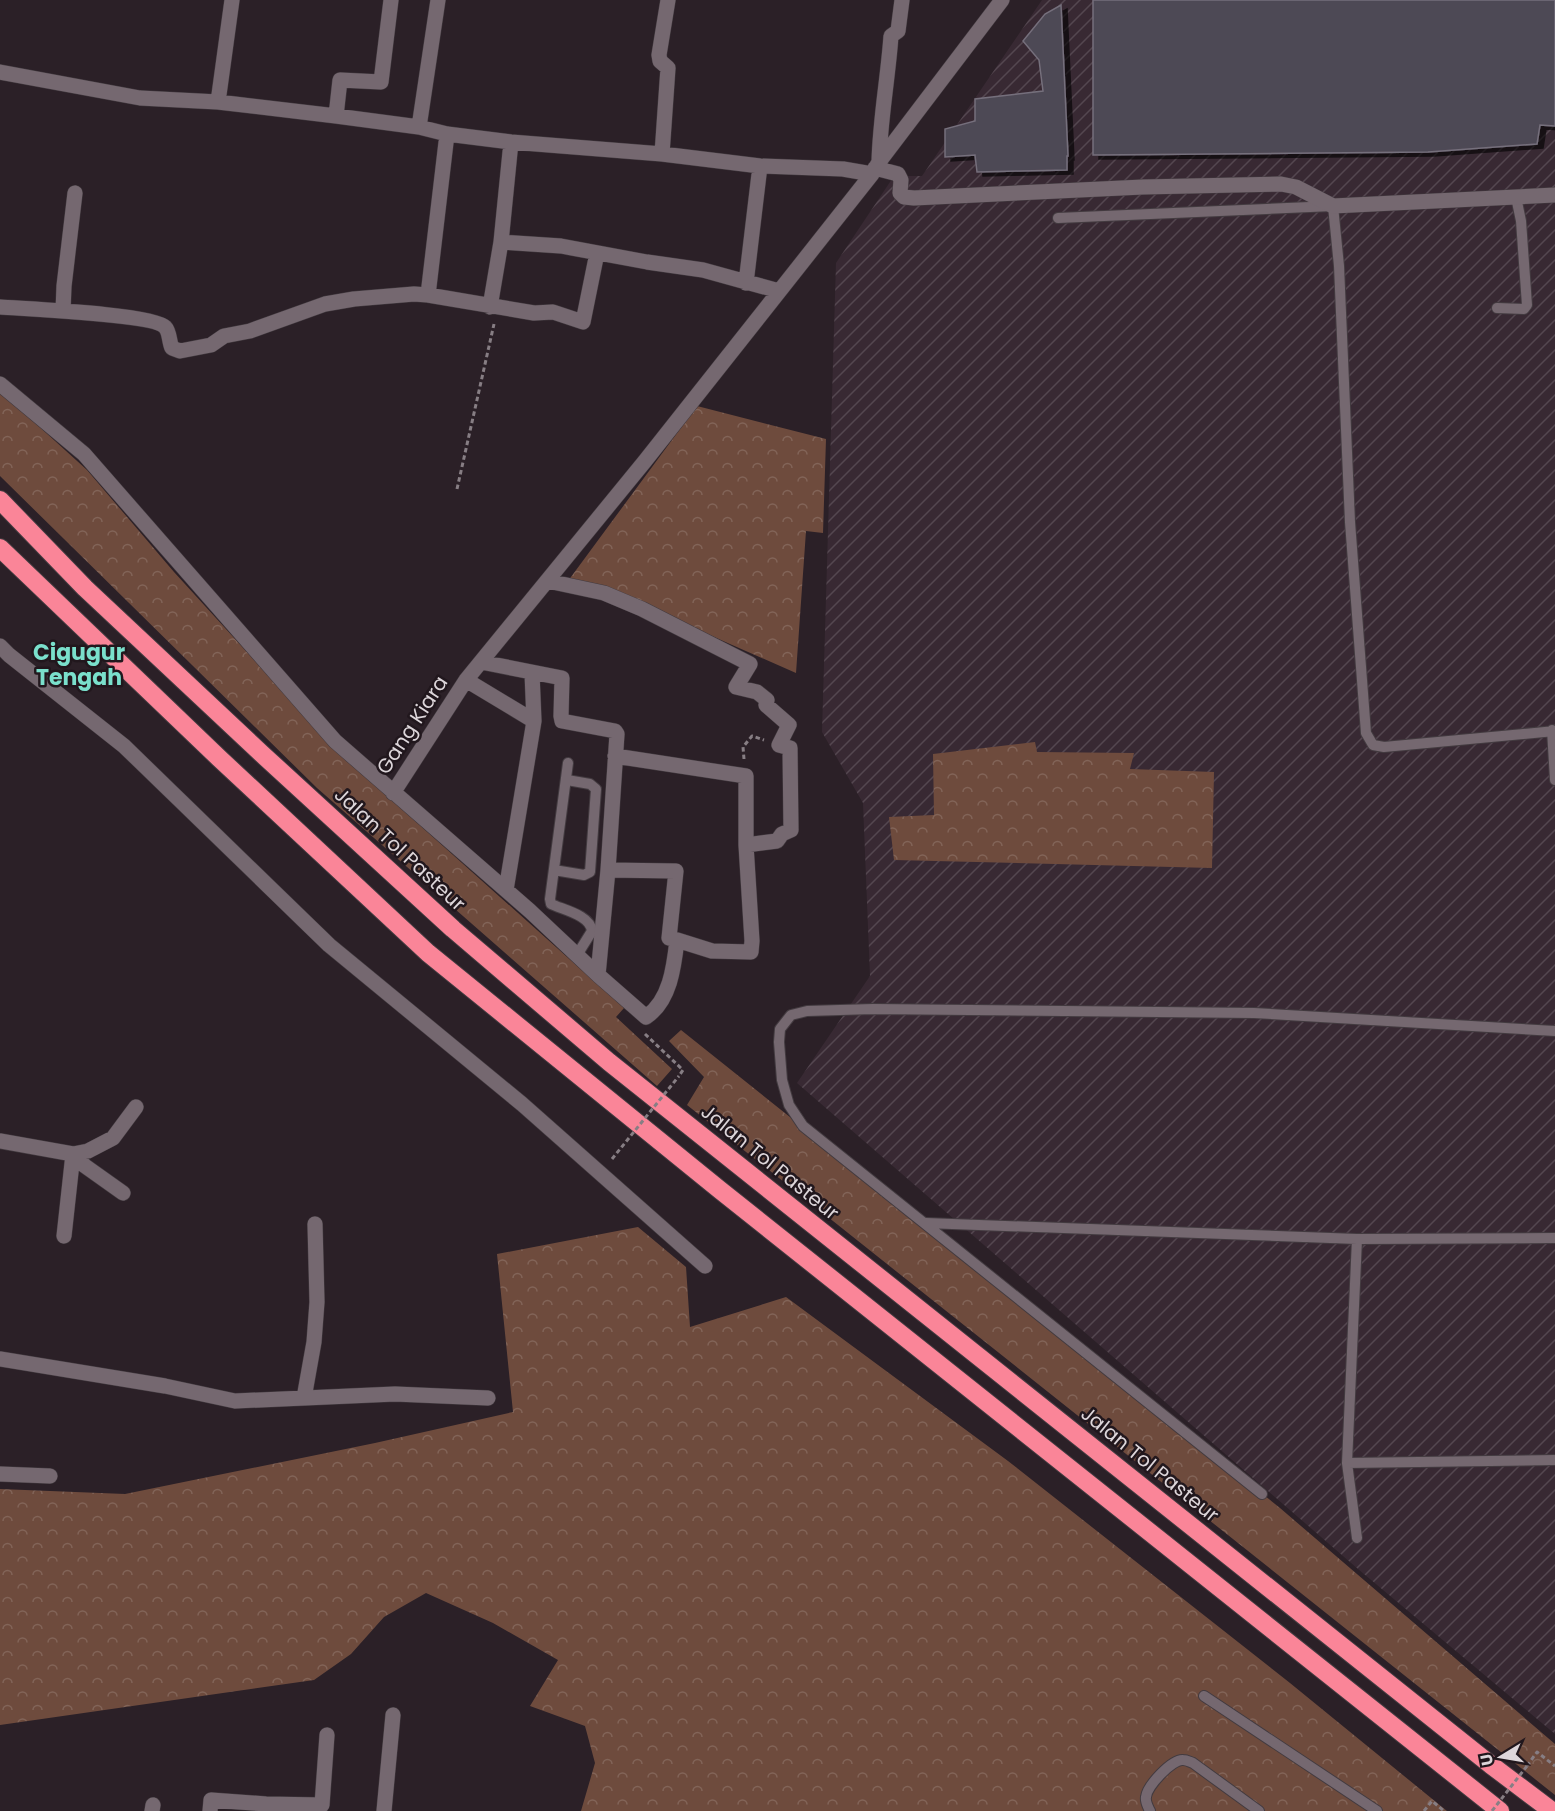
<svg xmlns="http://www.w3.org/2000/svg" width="1555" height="1811" font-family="Poppins,sans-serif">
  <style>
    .industrial { fill: url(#industrial-furrows) }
    .forest { fill: url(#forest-crowns) }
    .building { fill: #4e4854; stroke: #756f7c; stroke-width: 1.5; filter: url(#shadow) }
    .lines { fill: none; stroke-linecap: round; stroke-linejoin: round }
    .lane-casing { stroke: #433b40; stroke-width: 12 }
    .street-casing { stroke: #433b40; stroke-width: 16 }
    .highway-casing { stroke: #433b40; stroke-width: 20 }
    .path { stroke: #877e84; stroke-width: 3; stroke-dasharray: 4.5 3; stroke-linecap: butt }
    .lane { stroke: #756870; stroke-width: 10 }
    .street { stroke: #756870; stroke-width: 15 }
    .highway { stroke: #fa8598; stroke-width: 18 }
    .path-bridge { stroke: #877e84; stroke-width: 3; stroke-dasharray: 4.5 3; stroke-linecap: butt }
    .labels { text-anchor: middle; stroke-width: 5; stroke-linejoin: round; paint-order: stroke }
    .street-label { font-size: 20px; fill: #ddd6da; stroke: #21171d }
    .quarter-label { font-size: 22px; font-weight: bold; fill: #7ae0cc; stroke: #21171d }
  </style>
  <defs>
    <pattern id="industrial-furrows" width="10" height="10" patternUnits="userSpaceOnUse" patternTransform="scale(1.5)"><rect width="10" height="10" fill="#382933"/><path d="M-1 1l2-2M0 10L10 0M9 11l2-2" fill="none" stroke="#544750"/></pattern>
    <pattern id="forest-crowns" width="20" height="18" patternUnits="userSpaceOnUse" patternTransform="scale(1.5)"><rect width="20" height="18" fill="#6e4b3d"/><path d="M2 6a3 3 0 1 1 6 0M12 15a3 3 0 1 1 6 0" fill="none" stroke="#826458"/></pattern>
    <filter id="shadow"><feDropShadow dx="6" dy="4" stdDeviation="0" flood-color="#0009"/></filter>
  </defs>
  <rect width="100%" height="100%" fill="#2b2027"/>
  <!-- industrial -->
  <path class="industrial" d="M1042 0H1555V1734L1358 1569 797 1083 870 976 863 803 822 732 836 263 894 176H922Z"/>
  <!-- forest -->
  <path class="forest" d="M0 391 87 470 174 572 336 750 624 1008 616 1017 672 1069 657 1086 317 788 0 476Z
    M697 406 826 439 823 533 806 531 796 673 605 589 568 581Z
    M1035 742 1037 752 1134 753 1130 769 1214 772 1212 868 894 860 889 817 934 815 933 754Z
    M681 1030 1280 1508 1555 1744V1795L687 1105 704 1077 669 1041Z
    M638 1227 686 1267 690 1327 786 1297 1008 1461 1290 1683 1447 1811H581L595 1763 585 1726 530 1706 558 1660 493 1623 426 1593 384 1617 351 1654 314 1680 0 1725V1489L125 1494 375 1443 513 1412 497 1254Z"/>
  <!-- building -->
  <path class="building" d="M1093 0H1555V126L1540 125 1537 144 1428 152 1093 155Z
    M1061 5 1068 156H1067V170L977 172 975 155 945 157V129L975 121V99L1043 91 1039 60 1023 41 1045 14Z"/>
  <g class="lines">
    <!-- lane casing -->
    <g class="lane-casing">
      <path id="lane" d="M1058 218 1333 206 1339 266 1350 522 1366 733 1373 745 1384 747 1555 731
        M1497 308 1524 309 1527 305 1521 221 1516 197
        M1552 730 1555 780
        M568 763 550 899 551 904C564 910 590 915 592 931L577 955
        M554 870 584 875 590 872 596 789 590 784 567 780
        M926 1223 1357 1239
        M1347 1463 1555 1460
        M1262 1494 803 1126 789 1105 782 1080 779 1042 780 1029 791 1015 807 1011 873 1009 1254 1013 1555 1031
        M1357 1538 1347 1463 1357 1239 1555 1238
        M1204 1696 1377 1811
        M1150 1811C1148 1807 1145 1802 1146 1797 1147 1786 1172 1759 1183 1760 1187 1760 1190 1762 1193 1763L1259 1811"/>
    </g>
    <!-- street casing -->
    <g class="street-casing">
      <path id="street" d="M0 72 140 98 218 102 336 116 419 127 447 134 511 142 662 154 760 166 843 169 872 174
        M218 102 232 0
        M336 116 340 80 381 82 391 0
        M419 127 438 0
        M662 154 668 68 660 61 659 55 668 0
        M879 162C880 120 888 78 891 36L898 31 902 0
        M875 168 898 174 901 180 900 193 904 197 914 198 1143 187 1281 184 1296 187 1333 206 1555 195
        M501 242 561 246 647 262 703 270 779 291
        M746 283 760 166
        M428 295 447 134
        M0 307C25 309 153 314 165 327 170 332 169 342 172 348L180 351 211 345 224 336 250 331 325 304 354 299 414 294 428 295 534 313 553 312 583 322 597 253
        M490 307 501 242 511 142
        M63 311 64 286 75 193
        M0 384 84 454 335 741 530 911 598 975 646 1017C670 1001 674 967 677 940L712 951 751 952 752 941 746 845V776L615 756
        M548 581 604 593 642 609 750 664 736 687 757 692 767 700 766 705 789 725 779 745 790 748 791 830 782 834 777 841 746 845
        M0 646 9 655 124 746 329 945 522 1104 705 1266
        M481 662 562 678 561 716 562 721 615 731 617 734 608 870 598 975
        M466 680 534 721
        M393 793 466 680 645 461 872 174 879 162 1002 0
        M608 870 676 871 669 938 677 940
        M506 890 534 721 532 673
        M0 1141 73 1154 85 1166 123 1193
        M64 1236 73 1154 88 1151 113 1138 136 1107
        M0 1359 165 1386 235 1401 395 1394 488 1398
        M304 1398 314 1342 317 1302 315 1224
        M0 1474 50 1476
        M152 1811 153 1805
        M210 1811 211 1800 266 1804 322 1805 327 1735
        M384 1811 393 1715"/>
    </g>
    <!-- highway casing -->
    <g class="highway-casing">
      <path id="highway" d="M0 500 85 588 262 754 453 929 609 1062 1491 1765 1552 1811
        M0 548 219 758 428 953 720 1190 1500 1811"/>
    </g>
    <!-- path -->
    <path class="path" d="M457 489 494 324
      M744 759 743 747 752 736 764 740
      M645 1034 683 1070 679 1076
      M1527 1766 1537 1752 1555 1766
      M1424 1811 1432 1801 1444 1811"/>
    <!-- lane -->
    <use href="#lane" class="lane"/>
    <!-- street -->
    <use href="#street" class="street"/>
    <!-- highway -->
    <use href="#highway" class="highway"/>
    <!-- path-bridge -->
    <path class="path-bridge" d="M612 1159 679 1076
      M1492 1811 1527 1766"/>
  </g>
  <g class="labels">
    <!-- street labels -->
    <g class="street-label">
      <text transform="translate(412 725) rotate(-57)" y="7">Gang Kiara</text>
      <text transform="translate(400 849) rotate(43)" y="7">Jalan Tol Pasteur</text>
      <text transform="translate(770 1162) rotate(39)" y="7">Jalan Tol Pasteur</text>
      <text transform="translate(1150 1464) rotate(39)" y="7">Jalan Tol Pasteur</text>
    </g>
    <!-- quarter labels -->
    <g class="quarter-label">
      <text x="79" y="660">Cigugur<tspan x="79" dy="25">Tengah</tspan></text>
    </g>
  </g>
  <!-- north arrow -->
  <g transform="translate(1501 1757) rotate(259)" stroke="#21171d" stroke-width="4.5" paint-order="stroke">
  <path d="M0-4.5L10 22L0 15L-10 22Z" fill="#ddd6da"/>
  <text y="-9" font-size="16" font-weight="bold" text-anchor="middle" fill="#ddd6da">U</text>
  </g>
</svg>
